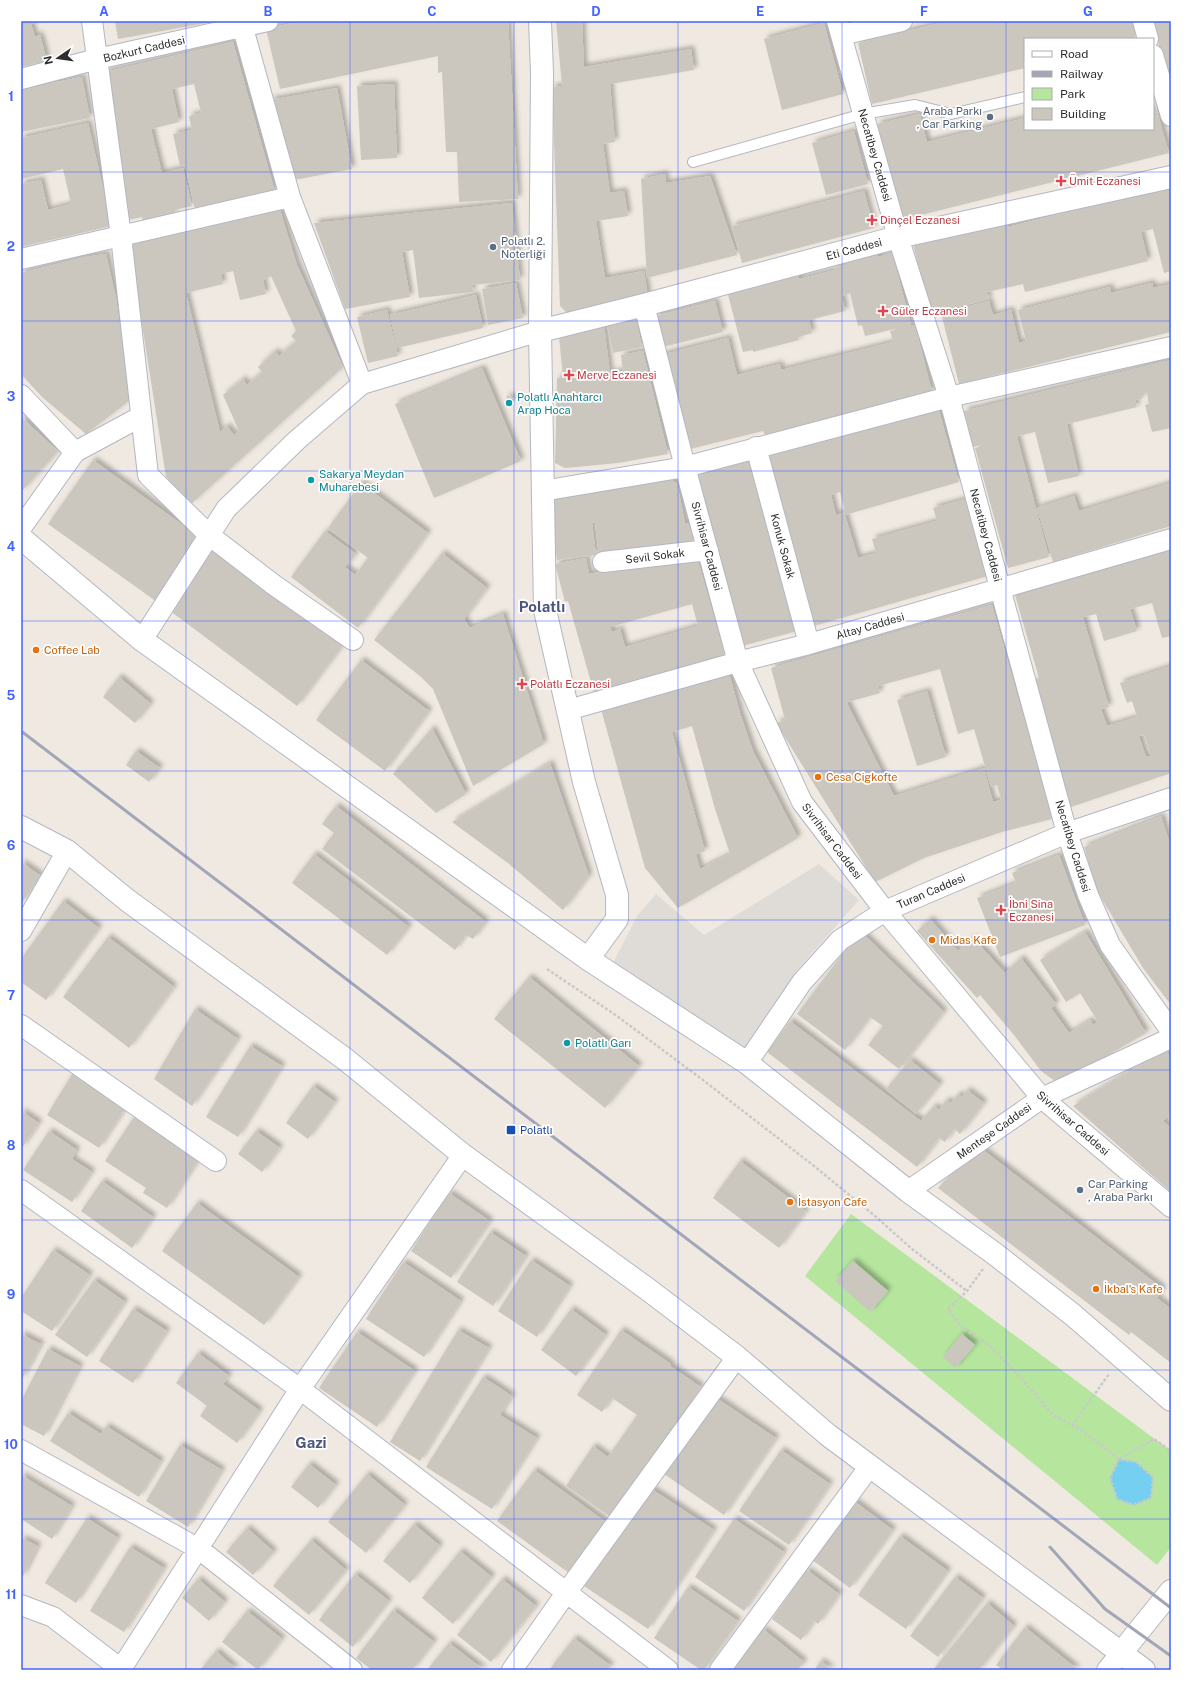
<svg xmlns="http://www.w3.org/2000/svg" width="1192" height="1691" font-family="'Public Sans',sans-serif">
  <style>
    .green { fill: #b6e59e }
    .plaza { fill: #dfdcd8 }
    .water { fill: #75cff0 }
    .building { fill: #cbc7bf; fill-rule: evenodd; filter: url(#shadow) }
    .lines { fill: none; stroke-linecap: round; stroke-linejoin: round }
    .service-casing { stroke: #b4b7c1; stroke-width: 12 }
    .minor-casing { stroke: #b4b7c1; stroke-width: 22 }
    .tertiary-casing { stroke: #b4b7c1; stroke-width: 24 }
    .path { stroke: #c9c9c9; stroke-width: 2.5; stroke-dasharray: 3 2; stroke-linecap: butt }
    .service { stroke: #fff; stroke-width: 10 }
    .minor { stroke: #fff; stroke-width: 20 }
    .tertiary { stroke: #fff; stroke-width: 22 }
    .rail { stroke: #a3a6b8; stroke-width: 3 }
    .grid { fill: none; stroke: #4264fb; stroke-width: 1; stroke-opacity: 0.55 }
    .service-dot { fill: #5c6f8a; stroke: #fff; stroke-width: 1.5 }
    .health-dot { fill: #e0444e; stroke: #fff; stroke-width: 1.5 }
    .culture-dot { fill: #0f9aa8; stroke: #fff; stroke-width: 1.5 }
    .food-dot { fill: #e8710a; stroke: #fff; stroke-width: 1.5 }
    .transit-dot { fill: #1a4fb4; stroke: #fff; stroke-width: 1.5 }
    .labels { text-anchor: middle; stroke-width: 3.5; stroke-linejoin: round; paint-order: stroke }
    .street-label { font-size: 11px; fill: #2e2e2e; stroke: #fff }
    .service-label { font-size: 11px; fill: #4e5e75; stroke: #fff; text-anchor: start }
    .health-label { font-size: 11px; fill: #be3a42; stroke: #fff; text-anchor: start }
    .culture-label { font-size: 11px; fill: #0d838f; stroke: #fff; text-anchor: start }
    .food-label { font-size: 11px; fill: #c56008; stroke: #fff; text-anchor: start }
    .transit-label { font-size: 11px; fill: #164399; stroke: #fff; text-anchor: start }
    .district-label { font-size: 15px; font-weight: bold; fill: #4d5680; stroke: #fff }
    .neatline { fill: none; stroke: #4264fb; stroke-width: 1.5 }
    .grid-label { font-size: 13px; text-anchor: middle; font-weight: bold; fill: #4264fb }
  </style>
  <defs>
    <filter id="shadow"><feDropShadow dx="3.5" dy="-3.5" stdDeviation="2" flood-color="#0004"/></filter>
  </defs>
  <rect width="100%" height="100%" fill="#efe9e1"/>
  <!-- green -->
  <path class="green" d="M851 1214 1171 1451V1547L1157 1565 805 1276Z"/>
  <!-- plaza -->
  <path class="plaza" d="M819 864 859 900 797 970 744 1051 611 967 637 916 656 894 704 935Z"/>
  <!-- water -->
  <path class="water" d="M1119 1459 1136 1462 1153 1477 1151 1498 1134 1505 1117 1499 1110 1478Z"/>
  <!-- building -->
  <path class="building" d="M21 21H40L31 24 35 37 40 35 47 61 21 67Z
    M115 21H212V22L118 39Z
    M302 21H508L518 199 459 202 457 152H446L442 72 438 73V56L280 89 266 29Z
    M556 21H582L584 67 691 49 694 70 610 84 615 142 603 144 610 193 624 191 628 216 596 221 605 278 644 271 648 297 567 313 560 306 552 87 562 86Z
    M949 21H1131L1136 39H1025V68L872 104 858 43Z
    M1152 21H1171V86Z
    M824 23 843 94 782 110 764 39Z
    M233 42 275 192 195 210 185 165 180 166 173 134 192 130 189 116 201 113 194 84 172 89 179 122 151 129 162 173 183 168 192 206 174 210 175 214 143 221 142 217 128 220 119 183 125 181 115 137 105 72Z
    M82 77 90 118 21 132V89Z
    M394 84 397 158 361 160 357 86Z
    M337 88 352 169 294 180 270 100Z
    M1153 98 1169 153 901 220 877 124 920 114 927 142 1025 118V129H1153Z
    M88 123 112 226 21 247V184L41 180 48 210 71 204 63 169 21 179V138Z
    M854 131 868 184 826 195 812 143Z
    M665 174 666 183 710 176 737 255 647 278 641 179Z
    M1171 186V271L1164 273 1153 229 1141 232 1148 261 1025 292 1023 284 987 292 989 299 930 314 913 244 1007 221 1008 227Z
    M864 191 874 228 742 263 732 226Z
    M512 203 520 280 472 285 473 292 419 298 413 250 402 252 410 297 345 309 314 223Z
    M279 207 297 265 343 367 191 504 166 477 133 267 128 241ZM233 271 240 300 266 294 263 280 271 276 296 331 291 336 296 341 279 356 275 351 258 367 262 372 247 385 243 379 223 395 239 431 234 435 227 426 220 432 186 293 223 284 221 274Z
    M877 253 878 257 892 253 911 325 865 336 862 325 858 326 850 293 842 296 845 311 809 320 812 333 798 337 799 340 753 352V350L743 352 727 291 797 274 799 279 835 270 834 268 845 265V261Z
    M106 254 116 298 130 400 86 434 42 397 21 374V273L85 257Z
    M516 283 523 318 488 325 482 289Z
    M1152 283 1153 288 1171 284V332L959 384 941 313 989 301 993 315 1011 310 1019 343 1026 341 1018 310 1110 287 1111 293Z
    M476 295 483 328 397 348 390 315Z
    M715 301 723 332 663 347 655 316Z
    M387 310 398 356 368 363 357 317Z
    M636 319 642 347 613 353 607 325Z
    M604 325 610 373 623 371 621 355 643 351 668 454 618 463 565 468 555 463 557 378H563L559 336Z
    M915 325 932 392 765 435 763 431 686 450 661 355 728 338 737 375 780 364 781 370 893 342 890 331Z
    M1171 360V428L1152 432 1145 405 1149 404 1147 393 1142 394 1143 398 1135 400 1137 407 1067 424 1079 476 1048 483 1035 432 973 447 964 411Z
    M482 368 521 461 434 498 395 404Z
    M507 395 515 400 506 406Z
    M938 407 959 482 845 515 858 558 876 553 872 539 937 521 933 508 966 499 988 576 814 626 766 456ZM840 492 845 512 836 515 831 495Z
    M21 417 58 451 21 492Z
    M1017 437 1049 557 1008 568 975 448Z
    M93 460 202 539 157 602 48 524Z
    M754 460 801 630 742 646 695 477Z
    M667 478 677 483 685 523H690L693 544 599 557 595 522 592 523 596 555 557 560 549 502 628 485Z
    M361 483 428 533 358 628 291 577 325 531 356 554 345 567 355 575 368 558 328 528Z
    M1171 483V526L1053 562 1037 508 1074 496 1079 511Z
    M1171 549V636L1162 638 1152 603 1130 609 1137 631 1104 641 1096 614 1083 617 1109 707 1101 709 1107 726 1137 717 1132 701 1127 703 1120 683 1171 666V773L1071 807 1035 679 1039 678 1015 595ZM1144 735 1151 756 1146 757 1139 736Z
    M213 550 342 646 297 706 169 610Z
    M442 553 487 588 464 619 470 628 503 614 544 744 473 786 433 689 420 676 374 640Z
    M696 554 725 656 594 693 568 601 565 602 555 564 586 558 589 574ZM692 604 698 626 625 647 620 629 612 632 610 627Z
    M992 605 1052 819 1002 832 924 858 875 882 776 723 847 703 894 796 984 768 993 802 1001 800 997 785 991 787 974 729 958 734 940 669 878 686 880 693 785 720 771 668Z
    M361 660 429 711 385 771 316 720Z
    M729 673 740 713 753 751 798 838 678 908 645 868 601 709ZM692 726 715 809 730 854 700 869 696 854 705 851 672 732Z
    M119 677 151 704 135 723 103 697Z
    M927 691 946 757 917 766 897 700Z
    M432 728 466 794 436 813 393 774Z
    M136 751 160 768 149 782 126 765Z
    M550 763 589 876 563 910 509 864 452 822Z
    M336 806 486 922 473 939 466 935 455 950 322 849 334 833 322 824Z
    M1161 816 1171 847V1005L1143 968 1096 889 1084 847Z
    M314 854 409 927 387 955 292 883Z
    M1059 855 1085 925 1000 957 977 898 1016 883 1012 873Z
    M21 862 41 876 21 904Z
    M63 901 99 928 46 1000 21 982V959Z
    M930 919 958 951 973 938 1005 973 1021 958 1056 1004 1051 1008 1069 1033 1090 1020 1093 1025 1098 1022 1080 993 1066 1002 1040 960 1085 932 1146 1033 1059 1084 1041 1071 1014 1035 980 995 977 998 917 931Z
    M860 931 944 1012 899 1069 868 1045 883 1026 870 1017 845 1050 797 1014Z
    M108 937 174 987 129 1048 63 997Z
    M529 977 639 1066 605 1108 494 1019Z
    M195 1009 238 1039 192 1106 154 1079Z
    M790 1021 921 1121 934 1106 939 1110 946 1100 951 1103 958 1094 962 1097 967 1090 984 1103 960 1134 954 1129 945 1142 939 1138 917 1167 767 1052Z
    M250 1046 282 1066 238 1137 206 1117Z
    M1166 1052 1171 1056V1113L1163 1121 1171 1128V1192L1073 1106 1113 1081Z
    M910 1060 940 1084 916 1114 886 1089Z
    M74 1071 127 1105 99 1148 47 1115Z
    M313 1086 335 1102 308 1139 286 1123Z
    M21 1111 39 1123 21 1149Z
    M134 1117 198 1160 167 1208 143 1193 146 1188 105 1161Z
    M49 1131 77 1150 72 1159 92 1172 72 1202 23 1170Z
    M256 1131 280 1148 262 1172 238 1154Z
    M978 1146 1163 1289 1157 1298 1171 1309V1363L1131 1332 1129 1335 938 1188Z
    M740 1161 806 1211 779 1248 713 1198Z
    M102 1181 153 1217 132 1248 81 1211Z
    M449 1193 490 1221 451 1278 411 1251Z
    M197 1203 299 1277 264 1325 162 1251Z
    M490 1232 526 1256 493 1306 457 1282Z
    M53 1250 90 1275 52 1331 21 1311V1298Z
    M531 1260 570 1286 537 1337 498 1311Z
    M853 1261 888 1291 870 1312 835 1281Z
    M403 1262 461 1301 424 1357 366 1319Z
    M94 1280 125 1302 87 1357 55 1335Z
    M133 1309 167 1331 133 1383 99 1361Z
    M571 1309 606 1335 576 1376 541 1350Z
    M458 1330 489 1348 420 1461 390 1442Z
    M621 1330 671 1364 670 1366 701 1387 612 1518 566 1486 593 1446 608 1457 637 1415 612 1398 602 1412 577 1395Z
    M357 1332 415 1371 377 1427 319 1388Z
    M21 1334 41 1344 21 1381Z
    M962 1334 975 1345 955 1368 943 1357Z
    M48 1349 80 1366 44 1436 21 1424V1401Z
    M198 1353 229 1376 223 1384 260 1411 237 1443 200 1416 207 1406 176 1383Z
    M483 1377 512 1396 500 1415 537 1438 492 1509 426 1467Z
    M712 1395 776 1438 724 1515 661 1472Z
    M68 1413 101 1434 106 1426 161 1461 139 1497 50 1441Z
    M180 1445 222 1470 188 1527 146 1501Z
    M781 1450 830 1484 789 1545 739 1511Z
    M309 1464 336 1485 318 1508 291 1487Z
    M534 1470 606 1522 569 1573 497 1521Z
    M367 1474 405 1505 366 1553 328 1522Z
    M21 1475 72 1506 52 1539 21 1519Z
    M650 1488 714 1530 648 1629 584 1586Z
    M854 1501 893 1530 850 1588 811 1559Z
    M87 1518 118 1538 76 1603 45 1583Z
    M734 1519 784 1552 744 1611 695 1577Z
    M414 1524 440 1546 410 1583 383 1561Z
    M247 1528 274 1552 253 1575 226 1552Z
    M900 1536 948 1571 906 1629 858 1595Z
    M21 1538 38 1546 22 1578 21 1577Z
    M311 1540 346 1570 309 1615 273 1586Z
    M130 1547 164 1568 124 1632 90 1611Z
    M460 1551 492 1577 453 1624 422 1598Z
    M807 1570 839 1594 818 1624 814 1621 801 1640 772 1619Z
    M355 1574 389 1601 353 1647 319 1620Z
    M955 1577 983 1598 938 1657 910 1636Z
    M198 1579 225 1602 209 1621 182 1598Z
    M502 1579 536 1606 491 1662 457 1635Z
    M688 1587 738 1621 704 1670H701L654 1638Z
    M987 1603 1014 1626 979 1670H933Z
    M393 1610 434 1642 412 1670H372L356 1658Z
    M247 1611 282 1639 258 1670 222 1642Z
    M1025 1627 1077 1669 1076 1670H1003L996 1665Z
    M763 1629 804 1662 797 1670H731Z
    M574 1638 611 1666 607 1670H549Z
    M449 1643 484 1670H427Z
    M216 1651 237 1670H200Z
    M821 1661 832 1670H814Z"/>
  <g class="lines">
    <!-- service casing -->
    <g class="service-casing">
      <path id="service" d="M693 162 863 114 915 105 951 114 1025 97"/>
    </g>
    <!-- minor casing -->
    <g class="minor-casing">
      <path id="minor" d="M92 21 121 236 148 475 209 535 274 585 353 640
        M241 21 290 197 362 384
        M837 21 898 237 949 397 1000 588 1067 833 1088 895 1110 945 1171 1031
        M1143 21 1148 39
        M841 35 902 21
        M1153 55 1171 116
        M21 79 97 59 268 21
        M21 259 290 197
        M644 305 685 467 738 662 802 802 885 911 1042 1098 1171 1207
        M21 395 75 452
        M756 447 809 644
        M542 491 685 467 949 397 1171 347
        M21 528 75 452 140 417
        M603 562 708 550
        M142 640 226 509 297 440 362 384 540 331
        M568 710 738 662 809 644 1171 539
        M21 931 67 851
        M21 1025 216 1161
        M747 1063 802 982 840 940 885 911 1067 833 1171 798
        M21 1190 300 1389 668 1670
        M908 1191 1042 1098 1171 1038
        M21 1450 199 1549 352 1670
        M21 1605 53 1617 122 1670
        M121 1669 300 1389 463 1155
        M512 1670 566 1593 737 1357
        M720 1670 870 1466
        M1107 1670 1121 1653"/>
    </g>
    <!-- tertiary casing -->
    <g class="tertiary-casing">
      <path id="tertiary" d="M540 21 542 73 540 331 545 610 584 782 617 895V919L588 959
        M540 331 644 305 898 237 1171 177
        M21 538 142 640 588 959 747 1063 908 1191 995 1254 1073 1315 1171 1400
        M21 827 67 851 127 900 345 1059 463 1155 646 1288 737 1357 828 1435 1144 1670
        M1121 1653 1171 1591"/>
    </g>
    <!-- path -->
    <path class="path" d="M547 969 617 1016 703 1080 814 1166 875 1216 912 1249 967 1291
      M983 1269 967 1291 948 1309 961 1327 989 1345 1020 1377 1053 1415 1081 1430 1119 1459 1136 1462 1153 1477 1151 1498 1134 1505 1117 1499 1110 1478 1119 1459 1154 1439 1171 1451
      M1072 1426 1109 1374"/>
    <!-- service -->
    <use href="#service" class="service"/>
    <!-- minor -->
    <use href="#minor" class="minor"/>
    <!-- tertiary -->
    <use href="#tertiary" class="tertiary"/>
    <!-- rail -->
    <path class="rail" d="M21 731 1171 1608
      M1050 1547 1105 1609 1171 1656"/>
  </g>
  <!-- grid -->
  <path class="grid" d="M186 21V1670M350 21V1670M514 21V1670M678 21V1670M842 21V1670M1006 21V1670M21 172H1171M21 321H1171M21 471H1171M21 621H1171M21 771H1171M21 920H1171M21 1070H1171M21 1220H1171M21 1370H1171M21 1519H1171"/>
  <!-- markers -->
  <g class="service-dot">
    <circle cx="990" cy="117" r="4"/>
    <circle cx="493" cy="247" r="4"/>
    <circle cx="1080" cy="1190" r="4"/>
  </g>
  <g class="health-dot">
    <path d="M1059 175h4v4h4v4h-4v4h-4v-4h-4v-4h4z"/>
    <path d="M870 214h4v4h4v4h-4v4h-4v-4h-4v-4h4z"/>
    <path d="M881 305h4v4h4v4h-4v4h-4v-4h-4v-4h4z"/>
    <path d="M567 369h4v4h4v4h-4v4h-4v-4h-4v-4h4z"/>
    <path d="M520 678h4v4h4v4h-4v4h-4v-4h-4v-4h4z"/>
    <path d="M999 904h4v4h4v4h-4v4h-4v-4h-4v-4h4z"/>
  </g>
  <g class="culture-dot">
    <circle cx="509" cy="403" r="4"/>
    <circle cx="311" cy="480" r="4"/>
    <circle cx="567" cy="1043" r="4"/>
  </g>
  <g class="food-dot">
    <circle cx="36" cy="650" r="4"/>
    <circle cx="818" cy="777" r="4"/>
    <circle cx="932" cy="940" r="4"/>
    <circle cx="790" cy="1202" r="4"/>
    <circle cx="1096" cy="1289" r="4"/>
  </g>
  <rect class="transit-dot" x="506" y="1125" width="10" height="10" rx="2"/>
  <g class="labels">
    <!-- street labels -->
    <g class="street-label">
      <text transform="translate(144 49) rotate(-13)" y="4">Bozkurt Caddesi</text>
      <text transform="translate(875 155) rotate(74)" y="4">Necatibey Caddesi</text>
      <text transform="translate(854 249) rotate(-15)" y="4">Eti Caddesi</text>
      <text transform="translate(986 535) rotate(75)" y="4">Necatibey Caddesi</text>
      <text transform="translate(707 546) rotate(75)" y="4">Sivrihisar Caddesi</text>
      <text transform="translate(783 546) rotate(75)" y="4">Konuk Sokak</text>
      <text transform="translate(655 556) rotate(-7)" y="4">Sevil Sokak</text>
      <text transform="translate(870 626) rotate(-16)" y="4">Altay Caddesi</text>
      <text transform="translate(832 841) rotate(53)" y="4">Sivrihisar Caddesi</text>
      <text transform="translate(1073 846) rotate(73)" y="4">Necatibey Caddesi</text>
      <text transform="translate(931 891) rotate(-23)" y="4">Turan Caddesi</text>
      <text transform="translate(1073 1123) rotate(41)" y="4">Sivrihisar Caddesi</text>
      <text transform="translate(994 1131) rotate(-35)" y="4">Menteşe Caddesi</text>
    </g>
    <!-- service labels -->
    <g class="service-label">
      <text x="982" y="115" text-anchor="end">Araba Parkı<tspan x="982" dy="13">, Car Parking</tspan></text>
      <text x="501" y="245">Polatlı 2.<tspan x="501" dy="13">Noterliği</tspan></text>
      <text x="1088" y="1188">Car Parking<tspan x="1088" dy="13">, Araba Parkı</tspan></text>
    </g>
    <!-- health labels -->
    <g class="health-label">
      <text x="1069" y="185">Ümit Eczanesi</text>
      <text x="880" y="224">Dinçel Eczanesi</text>
      <text x="891" y="315">Güler Eczanesi</text>
      <text x="577" y="379">Merve Eczanesi</text>
      <text x="530" y="688">Polatlı Eczanesi</text>
      <text x="1009" y="908">İbni Sina<tspan x="1009" dy="13">Eczanesi</tspan></text>
    </g>
    <!-- culture labels -->
    <g class="culture-label">
      <text x="517" y="401">Polatlı Anahtarcı<tspan x="517" dy="13">Arap Hoca</tspan></text>
      <text x="319" y="478">Sakarya Meydan<tspan x="319" dy="13">Muharebesi</tspan></text>
      <text x="575" y="1047">Polatlı Garı</text>
    </g>
    <!-- food labels -->
    <g class="food-label">
      <text x="44" y="654">Coffee Lab</text>
      <text x="826" y="781">Cesa Cigkofte</text>
      <text x="940" y="944">Midas Kafe</text>
      <text x="798" y="1206">İstasyon Cafe</text>
      <text x="1104" y="1293">İkbal's Kafe</text>
    </g>
    <!-- transit labels -->
    <g class="transit-label">
      <text x="520" y="1134">Polatlı</text>
    </g>
    <!-- district labels -->
    <g class="district-label">
      <text x="542" y="612">Polatlı</text>
      <text x="311" y="1448">Gazi</text>
    </g>
  </g>
  <!-- border -->
  <rect width="1192" height="1691" fill="none" stroke="#ffffff" stroke-width="44"/>
  <!-- legend -->
  <rect x="1024" y="38" width="130" height="92" fill="#ffffff" stroke="#ababab"/>
  <rect x="1032" y="51" width="20" height="6" fill="#ffffff" stroke="#ababab"/>
  <text x="1060" y="58" font-size="12" fill="#2e2e2e">Road</text>
  <rect x="1032" y="71" width="20" height="6" fill="#a3a6b8" stroke="#ababab"/>
  <text x="1060" y="78" font-size="12" fill="#2e2e2e">Railway</text>
  <rect x="1032" y="88" width="20" height="12" fill="#b6e59e" stroke="#ababab"/>
  <text x="1060" y="98" font-size="12" fill="#2e2e2e">Park</text>
  <rect x="1032" y="108" width="20" height="12" fill="#cbc7bf" stroke="#ababab"/>
  <text x="1060" y="118" font-size="12" fill="#2e2e2e">Building</text>
  <!-- north arrow -->
  <g transform="translate(58 58) rotate(257)" stroke="#ffffff" stroke-width="3" paint-order="stroke">
  <path d="M0-3L7 15L0 10L-7 15Z" fill="#2e2e2e"/>
  <text y="-6" font-size="11" font-weight="bold" text-anchor="middle" fill="#2e2e2e">N</text>
  </g>
  <rect x="22" y="22" width="1148" height="1647" class="neatline"/>
  <g class="grid-label">
    <text x="104" y="16">A</text>
    <text x="268" y="16">B</text>
    <text x="432" y="16">C</text>
    <text x="596" y="16">D</text>
    <text x="760" y="16">E</text>
    <text x="924" y="16">F</text>
    <text x="1088" y="16">G</text>
    <text x="11" y="101">1</text>
    <text x="11" y="251">2</text>
    <text x="11" y="401">3</text>
    <text x="11" y="551">4</text>
    <text x="11" y="700">5</text>
    <text x="11" y="850">6</text>
    <text x="11" y="1000">7</text>
    <text x="11" y="1150">8</text>
    <text x="11" y="1299">9</text>
    <text x="11" y="1449">10</text>
    <text x="11" y="1599">11</text>
  </g>
</svg>
